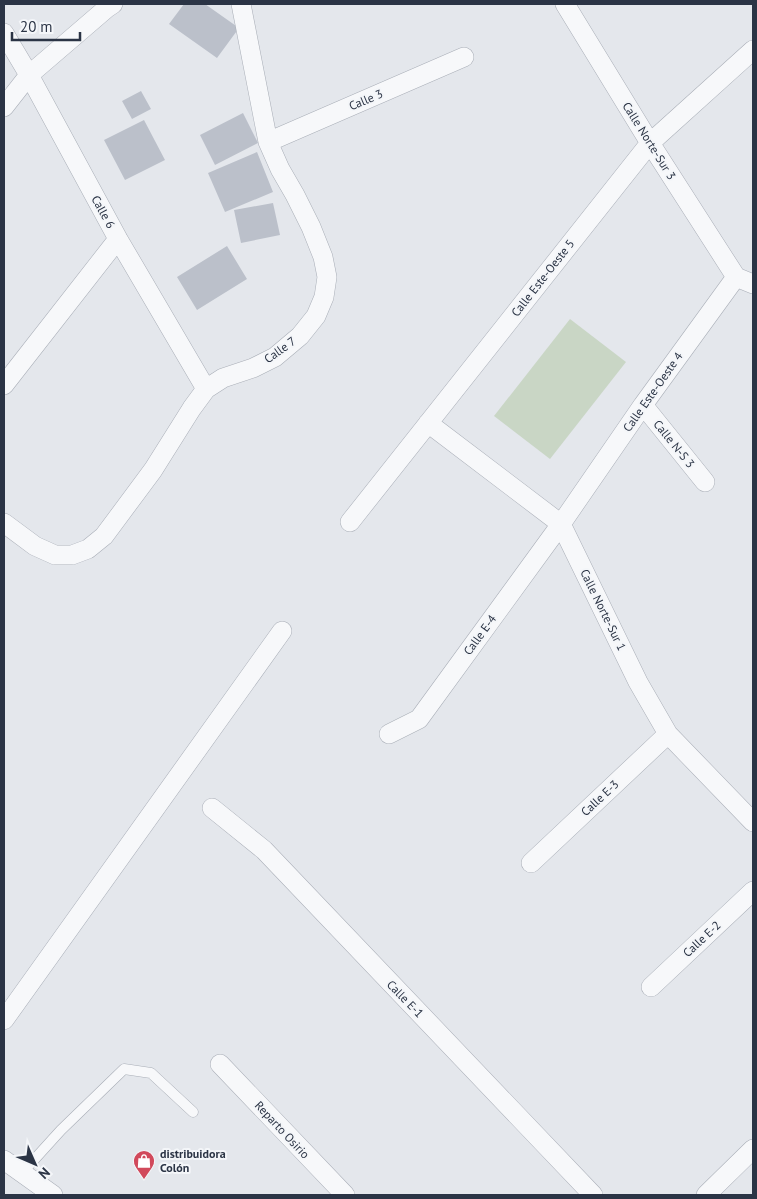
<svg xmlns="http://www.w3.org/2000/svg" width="757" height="1199" font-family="'PT Sans',sans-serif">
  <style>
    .pitch { fill: #c9d6c5 }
    .building { fill: #bbc0ca }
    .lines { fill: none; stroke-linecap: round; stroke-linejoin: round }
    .service-casing { stroke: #a9aeb7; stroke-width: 11 }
    .minor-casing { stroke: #a9aeb7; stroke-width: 20 }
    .service { stroke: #f7f8fa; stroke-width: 10 }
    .minor { stroke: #f7f8fa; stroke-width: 19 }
    .labels { text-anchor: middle; stroke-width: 4; stroke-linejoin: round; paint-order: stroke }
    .street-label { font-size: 12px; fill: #2b3445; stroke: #f4f6f9 }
    .poi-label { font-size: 12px; font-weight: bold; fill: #2b3445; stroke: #f4f6f9; text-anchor: start }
  </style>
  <rect width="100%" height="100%" fill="#e4e7ec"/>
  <!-- pitch -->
  <path class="pitch" d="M570 319 626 362 550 459 494 416Z"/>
  <!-- building -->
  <path class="building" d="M184 4H205L239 28 217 58 169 24Z
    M141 91 151 109 132 119 122 101Z
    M243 113 258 143 215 165 200 135Z
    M144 120 165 160 125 180 104 140Z
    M257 152 273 192 225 212 208 173Z
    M273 203 280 235 241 243 234 210Z
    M227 246 247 279 197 310 177 277Z"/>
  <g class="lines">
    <!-- service casing -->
    <g class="service-casing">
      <path id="service" d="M22 1173 61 1130 124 1069 151 1073 193 1112"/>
    </g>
    <!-- minor casing -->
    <g class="minor-casing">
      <path id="minor" d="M565 4 650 143 736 277
        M4 33 29 75 118 239 206 389
        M4 107 29 75 107 8 113 4
        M268 142 464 57
        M736 277 753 284
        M4 385 118 239
        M643 405 705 482
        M428 423 561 524 638 682 668 734 753 822
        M350 522 650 143 753 50
        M4 523 35 546 55 555H72L88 549 104 536 153 470 192 408 206 389 223 378 253 368 275 357 300 336 316 316 324 297 327 277 323 257 311 227 295 195 280 169 268 142 241 4
        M389 734 419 719 561 524 643 405 736 277
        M212 808 264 850 593 1195
        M531 863 668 734
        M651 987 753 891
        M4 1020 282 631
        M220 1064 345 1195
        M4 1160 53 1195
        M706 1195 753 1149"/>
    </g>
    <!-- service -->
    <use href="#service" class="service"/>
    <!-- minor -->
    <use href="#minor" class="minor"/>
  </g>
  <!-- icons -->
  <defs>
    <g id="shop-pin" transform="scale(1.125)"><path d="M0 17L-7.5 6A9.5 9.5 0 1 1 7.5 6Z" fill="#d1495b" stroke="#f4f6f9"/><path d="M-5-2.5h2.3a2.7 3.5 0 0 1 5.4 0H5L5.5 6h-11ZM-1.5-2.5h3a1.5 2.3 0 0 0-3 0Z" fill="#fff"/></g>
  </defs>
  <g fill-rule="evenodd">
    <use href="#shop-pin" x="144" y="1161"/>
  </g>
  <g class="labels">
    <!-- street labels -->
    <g class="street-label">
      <text transform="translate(366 100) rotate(-23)" y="4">Calle 3</text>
      <text transform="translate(649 141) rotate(58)" y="4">Calle Norte-Sur 3</text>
      <text transform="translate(103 212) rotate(61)" y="4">Calle 6</text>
      <text transform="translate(543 278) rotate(-52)" y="4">Calle Este-Oeste 5</text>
      <text transform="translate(280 350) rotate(-36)" y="4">Calle 7</text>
      <text transform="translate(653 392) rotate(-55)" y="4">Calle Este-Oeste 4</text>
      <text transform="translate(674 444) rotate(51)" y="4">Calle N-S 3</text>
      <text transform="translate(603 610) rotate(64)" y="4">Calle Norte-Sur 1</text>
      <text transform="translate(480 635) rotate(-54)" y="4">Calle E-4</text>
      <text transform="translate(600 798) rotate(-43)" y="4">Calle E-3</text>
      <text transform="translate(702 939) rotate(-43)" y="4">Calle E-2</text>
      <text transform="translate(405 999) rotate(46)" y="4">Calle E-1</text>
      <text transform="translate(282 1130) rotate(47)" y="4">Reparto Osirio</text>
    </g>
    <!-- poi labels -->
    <g class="poi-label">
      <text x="160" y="1158">distribuidora<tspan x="160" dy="14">Colón</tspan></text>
    </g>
  </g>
  <!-- border -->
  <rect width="757" height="1199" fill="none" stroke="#2b3445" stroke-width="10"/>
  <!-- north arrow -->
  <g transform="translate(35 1164) rotate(135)" stroke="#f4f6f9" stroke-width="4" paint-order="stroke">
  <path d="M0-4L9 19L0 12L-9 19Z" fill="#2b3445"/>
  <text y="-8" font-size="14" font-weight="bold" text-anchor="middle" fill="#2b3445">N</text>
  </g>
  <!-- scale -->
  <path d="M12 32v8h68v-8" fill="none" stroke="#2b3445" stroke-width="2.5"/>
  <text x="20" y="32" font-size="15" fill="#2b3445" stroke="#f4f6f9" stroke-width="4" paint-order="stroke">20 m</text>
</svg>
